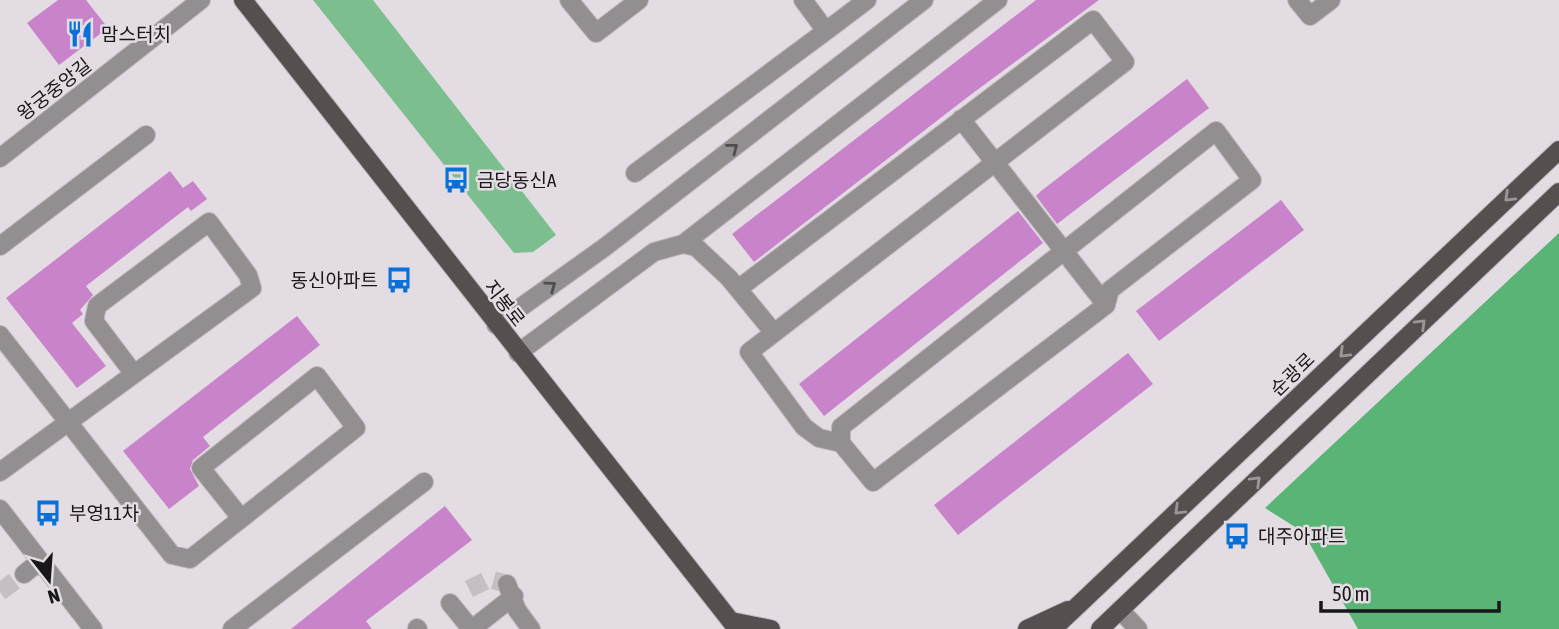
<svg xmlns="http://www.w3.org/2000/svg" width="1559" height="629" font-family="'Asap Condensed','Noto Sans KR',sans-serif">
  <style>
    .green { fill: #7dbe8f }
    .forest { fill: #59b476 }
    .building { fill: #c983cb }
    .lines { fill: none; stroke-linecap: round; stroke-linejoin: round }
    .minor-tunnel { stroke: #c5bfc5; stroke-width: 18; stroke-dasharray: 18 9; stroke-linecap: butt }
    .minor-casing { stroke: #bfb9bf; stroke-width: 20 }
    .major-casing { stroke: #bfb9bf; stroke-width: 20 }
    .minor { stroke: #938f90; stroke-width: 18 }
    .major { stroke: #554f4f; stroke-width: 18 }
    .oneway { stroke: #504d4f }
    .oneway2 { stroke: #9c9699 }
    .labels { text-anchor: middle; stroke-width: 5; stroke-linejoin: round; paint-order: stroke }
    .poi-label { font-size: 19px; fill: #191719; stroke: #e3dde3; text-anchor: start }
    .street-label { font-size: 19px; fill: #191719; stroke: #e3dde3 }
  </style>
  <rect width="100%" height="100%" fill="#e3dde3"/>
  <!-- green -->
  <path class="green" d="M313 0H373L556 235 533 252 514 253Z"/>
  <!-- forest -->
  <path class="forest" d="M1559 233V629H1358L1303 532 1265 508Z"/>
  <!-- building -->
  <path class="building" d="M58 0H86L108 28 59 65 27 23Z
    M1036 0H1099L969 96 754 262 732 234Z
    M1187 79 1209 108 1057 224 1036 196 1041 191Z
    M170 171 183 188 193 181 207 199 191 211 188 207 86 286 93 295 80 310 83 314 72 323 106 366 77 388 6 298Z
    M1281 200 1304 230 1159 341 1136 311Z
    M1018 211 1043 243 824 416 799 384Z
    M297 316 320 345 203 437 210 446 193 460 190 469 199 486 169 509 123 451Z
    M1128 353 1153 384 958 535 934 505Z
    M445 506 472 540 366 621 372 629H291Z"/>
  <g class="lines">
    <!-- minor-tunnel -->
    <path class="minor-tunnel" d="M469 589 489 579 507 584
      M0 592 24 574"/>
    <!-- minor casing -->
    <g class="minor-casing">
      <path id="minor" d="M569 0 596 33 639 0
        M803 0 826 31 867 0
        M1297 0 1310 16 1331 0
        M961 119 1106 305
        M0 158 201 0
        M635 173 826 31
        M683 244 998 0
        M0 246 146 135
        M496 325 605 247 924 0
        M774 333 749 352 804 427 819 438 841 443 873 482 1106 305 1110 290 1252 180 1216 131 841 427V443
        M0 335 172 555 190 559 356 428 317 376 201 468 241 518
        M518 353 654 252 683 244 696 247 729 278 774 333 1125 62 1093 20 738 289
        M0 472 252 288 248 275 209 222 97 306 94 321 134 374
        M0 509 93 629
        M24 574 40 561
        M507 584 517 610 531 629
        M450 603 471 629
        M1120 610 1138 629
        M417 628 418 629
        M232 629 424 482
        M472 629 514 596"/>
    </g>
    <!-- major casing -->
    <g class="major-casing">
      <path id="major" d="M243 0 737 629
        M731 621 771 629
        M1027 629 1068 610
        M1053 629 1559 150
        M1100 629 1559 192"/>
    </g>
    <!-- minor -->
    <use href="#minor" class="minor"/>
    <!-- major -->
    <use href="#major" class="major"/>
  </g>
  <!-- one-way arrows -->
  <defs><path id="oneway-chevron" d="M-2-3.5L2.5 0L-2 3.5" fill="none" stroke-width="1.6" stroke-linecap="round" stroke-linejoin="round" transform="scale(1.75)"/></defs>
  <g class="oneway">
    <use href="#oneway-chevron" transform="translate(733 148) rotate(-38)"/>
    <use href="#oneway-chevron" transform="translate(551 286) rotate(-36)"/>
  </g>
  <g class="oneway2">
    <use href="#oneway-chevron" transform="translate(1509 197) rotate(136)"/>
    <use href="#oneway-chevron" transform="translate(1421 324) rotate(-44)"/>
    <use href="#oneway-chevron" transform="translate(1344 353) rotate(136)"/>
    <use href="#oneway-chevron" transform="translate(1256 481) rotate(-44)"/>
    <use href="#oneway-chevron" transform="translate(1179 510) rotate(136)"/>
  </g>
  <!-- icons -->
  <defs>
    <g id="restaurant-bare" transform="scale(2.1)"><path d="M-5-6h1v4h1v-4h1v4h1v-4h1v5L-1.5 .5V6h-2V.5L-5-1ZM5-6V6H3V1.5H1.5Q1.5-4 5-6Z" fill="#0970d8" stroke="#e3dde3" stroke-width="2.5" paint-order="stroke"/></g>
    <g id="bus-bare" transform="scale(2.1)"><path d="M-5-6H5V4H4V6H2V4H-2V6H-4V4H-5ZM-3.5-4V0h7V-4ZM-3.5 1.2v1.5H-2V1.2ZM2 1.2v1.5H3.5V1.2Z" fill="#0970d8" stroke="#e3dde3" stroke-width="2.5" paint-order="stroke"/></g>
  </defs>
  <g fill-rule="evenodd">
    <use href="#restaurant-bare" x="80" y="34"/>
    <use href="#bus-bare" x="456" y="180"/>
    <use href="#bus-bare" x="399" y="280"/>
    <use href="#bus-bare" x="48" y="513"/>
    <use href="#bus-bare" x="1237" y="536"/>
  </g>
  <g class="labels">
    <!-- poi labels -->
    <g class="poi-label">
      <text x="101" y="41">맘스터치</text>
      <text x="477" y="187">금당동신A</text>
      <text x="378" y="287" text-anchor="end">동신아파트</text>
      <text x="69" y="520">부영11차</text>
      <text x="1258" y="543">대주아파트</text>
    </g>
    <!-- street labels -->
    <g class="street-label">
      <text transform="translate(54 89) rotate(-38)" y="7">왕궁중앙길</text>
      <text transform="translate(505 303) rotate(52)" y="7">지봉로</text>
      <text transform="translate(1292 374) rotate(-44)" y="7">순광로</text>
    </g>
  </g>
  <!-- north arrow -->
  <g transform="translate(49 580) rotate(163)" stroke="#e3dde3" stroke-width="5" paint-order="stroke">
  <path d="M0-5L12 26L0 18L-12 26Z" fill="#191719"/>
  <text y="-10" font-size="19" font-weight="bold" text-anchor="middle" fill="#191719">N</text>
  </g>
  <!-- scale -->
  <path d="M1321 601v10h178v-10" fill="none" stroke="#191719" stroke-width="3.5"/>
  <text x="1332" y="601" font-size="21" fill="#191719" stroke="#e3dde3" stroke-width="5" paint-order="stroke">50 m</text>
</svg>
